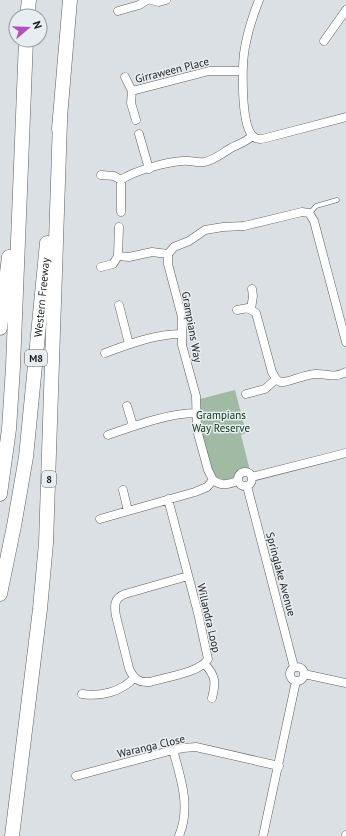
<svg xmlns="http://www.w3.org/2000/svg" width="346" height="836" font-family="'PT Sans',sans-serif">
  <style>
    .green { fill: #a1baa3 }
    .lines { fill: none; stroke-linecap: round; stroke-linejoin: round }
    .lane-casing { stroke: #5b6063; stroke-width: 5 }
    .street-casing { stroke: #5b6063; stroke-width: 9 }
    .highway-casing { stroke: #5b6063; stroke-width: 15 }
    .lane { stroke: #fff; stroke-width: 4 }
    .street { stroke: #fff; stroke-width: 8 }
    .highway { stroke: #fff; stroke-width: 14 }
    .labels { text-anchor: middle; stroke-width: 3; stroke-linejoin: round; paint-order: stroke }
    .shield { fill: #e8edf1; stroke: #575a5c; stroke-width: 1 }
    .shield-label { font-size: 10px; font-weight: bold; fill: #191b1c }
    .street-label { font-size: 11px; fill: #191b1c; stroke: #e8edf1 }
    .park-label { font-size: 11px; fill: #073512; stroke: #e8edf1 }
  </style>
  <rect width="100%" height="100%" fill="#dbe0e4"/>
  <!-- green -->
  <path class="green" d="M235 390 246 433 241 435 250 471C247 470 244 468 241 470 237 471 237 475 234 477 227 481 218 481 213 474L199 423 200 399Z"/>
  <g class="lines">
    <!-- lane casing -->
    <g class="lane-casing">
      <path id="lane" d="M310 213 316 206 337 200"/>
    </g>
    <!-- street casing -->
    <g class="street-casing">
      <path id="street" d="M151 0 159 2 166 0
        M259 0C253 15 248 31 245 47 242 63 240 127 254 137 257 140 262 139 266 138L346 117
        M118 11 139 5 147 0
        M324 41 346 10
        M125 77 132 91
        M136 120 131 103 132 91 209 71H242
        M139 134 149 169
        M101 175 114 176 121 180
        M121 212V180C133 171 167 162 182 161 190 160 196 163 204 162 215 160 222 153 231 148 239 144 246 142 252 136
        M118 256 119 227
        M101 267 113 264 118 256 129 257 152 252 168 254
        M119 305 129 344
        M251 309 253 296 252 289
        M237 310 248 308 256 313 272 372 276 379
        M105 353C129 344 156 334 181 334
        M246 394 265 389 276 379 280 382H284C294 380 304 375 315 374 327 373 332 379 346 372
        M127 406 133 426
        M108 435C134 426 169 413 196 413
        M238 479a7 7 0 1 1 14 0a7 7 0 1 1-14 0Z
        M252 477 346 453
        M213 480 208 470 197 430 196 396 182 345V317L168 264V254L174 247 189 241 205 230 223 227 244 226 302 212 309 213 314 221 346 342
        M247 486 294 667
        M123 490 128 511
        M168 499 198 613 208 659C200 673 165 677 150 682 138 683 133 678 129 668L116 616C114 606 114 598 125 594L188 576
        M100 519 195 492 207 487 213 480C222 487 228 484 238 481
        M205 664C216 677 216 682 212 698
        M290 674a7 7 0 1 1 14 0a7 7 0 1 1-14 0Z
        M304 674 346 683
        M82 694C100 697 121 692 134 678
        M173 750C181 779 191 807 179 836
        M76 776 173 750 183 748 196 747 279 766
        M263 836 296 681
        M346 836V835"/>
    </g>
    <!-- highway casing -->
    <g class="highway-casing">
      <g id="highway">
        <path d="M27 16 29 0"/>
        <path d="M59 129 70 0"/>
        <path d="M0 328 9 257"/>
        <path d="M0 494 9 429 13 367 26 40"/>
        <path id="s1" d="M0 594 14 526 26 457 47 243"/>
        <path d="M12 836 40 609 46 543 60 121"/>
      </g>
    </g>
    <!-- lane -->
    <use href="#lane" class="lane"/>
    <!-- street -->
    <use href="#street" class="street"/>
    <!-- highway -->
    <use href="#highway" class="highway"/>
  </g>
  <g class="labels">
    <!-- shield labels -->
    <g class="shield">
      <rect x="25" y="350" width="22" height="16" rx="3"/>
      <rect x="42" y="471" width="14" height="16" rx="3"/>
    </g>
    <g class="shield-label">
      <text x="36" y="362">M8</text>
      <text x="49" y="483">8</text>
    </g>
    <!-- street labels -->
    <g class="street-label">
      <text transform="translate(172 70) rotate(-14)" y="4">Girraween Place</text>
      <text dy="4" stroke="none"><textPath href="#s1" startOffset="300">Western Freeway</textPath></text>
      <text transform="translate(192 327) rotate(80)" y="4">Grampians Way</text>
      <text transform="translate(281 574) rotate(75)" y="4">Springlake Avenue</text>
      <text transform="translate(209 618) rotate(77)" y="4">Willandra Loop</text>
      <text transform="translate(151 746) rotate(-13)" y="4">Waranga Close</text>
    </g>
    <!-- park labels -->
    <g class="park-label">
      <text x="221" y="419">Grampians<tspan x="221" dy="13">Way Reserve</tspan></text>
    </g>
  </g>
  <!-- north arrow -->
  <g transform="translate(28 28) rotate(71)"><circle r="19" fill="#e8edf1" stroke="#95999c"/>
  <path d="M0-3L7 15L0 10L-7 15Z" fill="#b153bc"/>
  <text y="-6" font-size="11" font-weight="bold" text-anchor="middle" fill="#191b1c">N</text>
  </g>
</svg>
